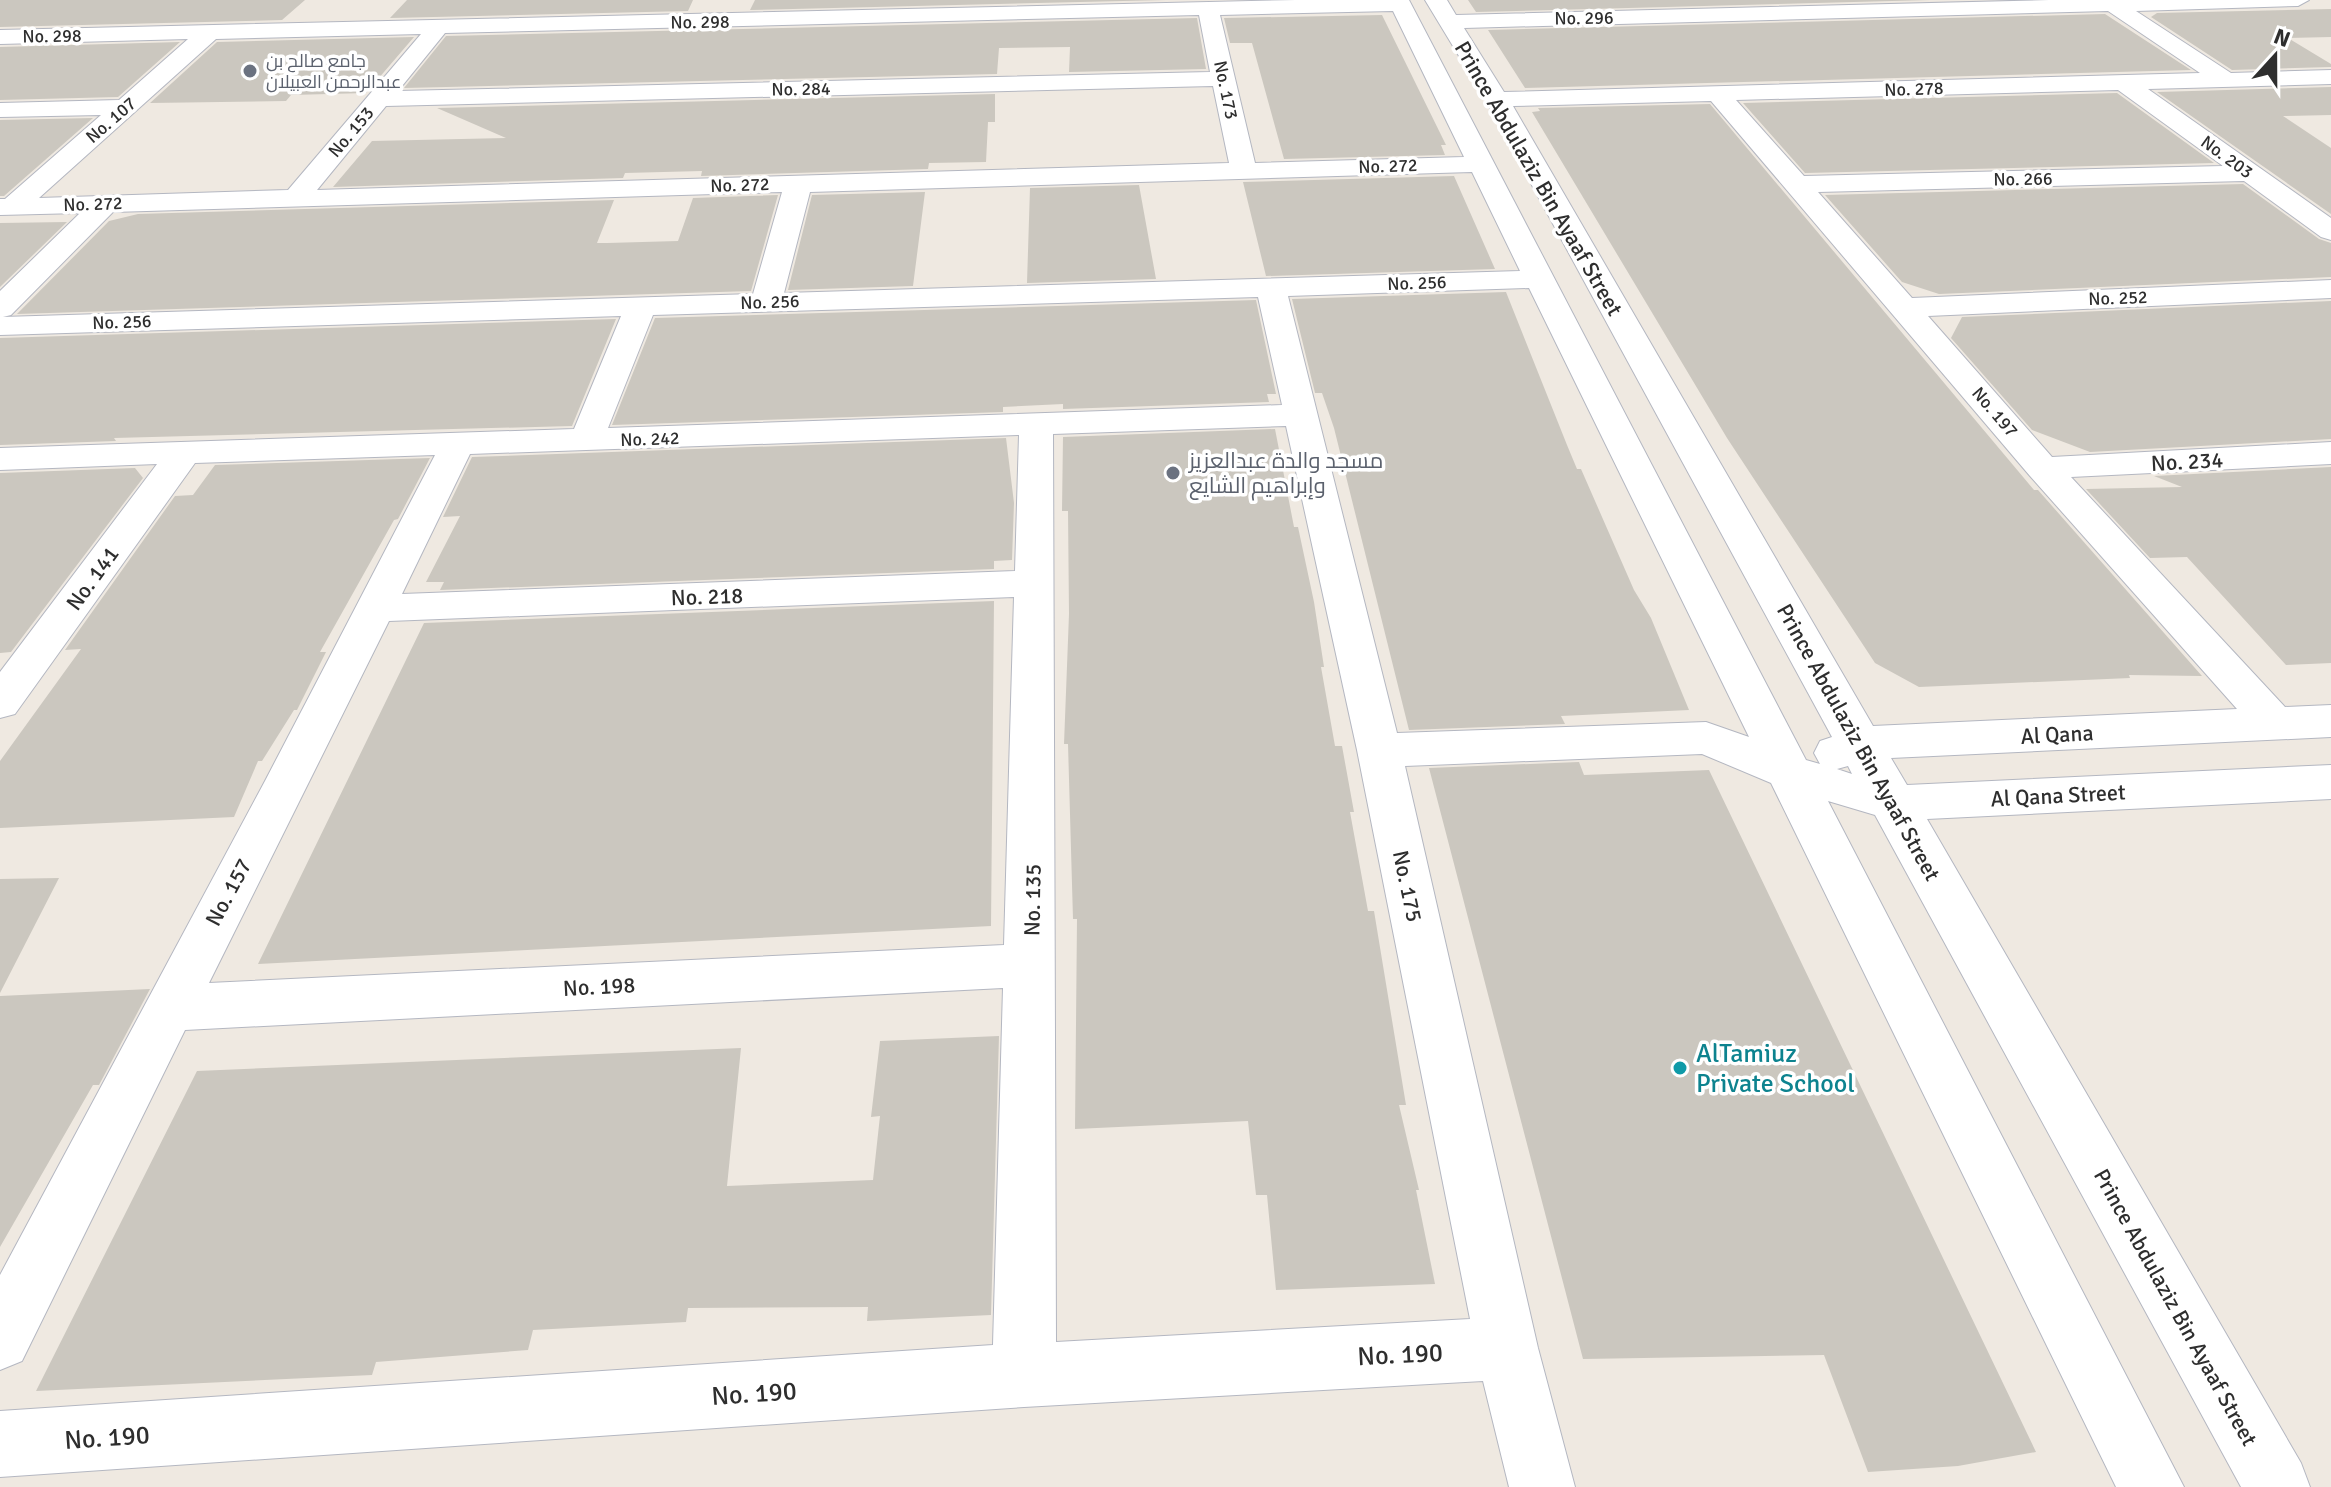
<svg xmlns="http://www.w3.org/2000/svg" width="2331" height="1487" font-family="Signika,Cairo,sans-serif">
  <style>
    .building { fill: #cbc7bf }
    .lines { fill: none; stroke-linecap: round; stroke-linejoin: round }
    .minor-casing { stroke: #b4b7c1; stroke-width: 2 }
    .minor { fill: #fff; fill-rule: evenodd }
    .worship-dot { fill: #6b7280; stroke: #fff; stroke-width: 3 }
    .culture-dot { fill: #0f9aa8; stroke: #fff; stroke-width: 3 }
    .labels { text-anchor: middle; stroke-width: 7; stroke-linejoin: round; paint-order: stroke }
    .far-street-label { font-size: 18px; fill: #2e2e2e; stroke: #fff }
    .far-worship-label { font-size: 18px; fill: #5b616d; stroke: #fff; text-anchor: start }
    .street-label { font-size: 22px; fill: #2e2e2e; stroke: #fff }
    .worship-label { font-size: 22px; fill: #5b616d; stroke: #fff; text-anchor: start }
    .near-culture-label { font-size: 26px; fill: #0d838f; stroke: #fff; text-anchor: start }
    .near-street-label { font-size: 26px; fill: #2e2e2e; stroke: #fff }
  </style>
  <rect width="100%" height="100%" fill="#efe9e1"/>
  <!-- building -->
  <path class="building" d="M0 0H305L282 20 0 27Z
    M407 0H693L688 11 390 18Z
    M755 0H1166L750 10Z
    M1468 0H1930L1476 12Z
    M2331 9V37L2288 38 2331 64V67L2232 70 2151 17 2157 13Z
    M2105 14 2191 70 1525 88 1488 30Z
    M1382 15 1446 145H1441L1445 155 1284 159 1252 43H1230L1224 18Z
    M1197 18 1206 69 1069 72 1070 47 999 48 997 74 404 88 446 36Z
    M414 37 366 93 291 95 286 101 150 103 217 42Z
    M180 42 118 97 0 100V47Z
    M2331 87V115L2283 116 2331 148V214L2157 92Z
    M2117 93 2214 163 1805 173 1743 103Z
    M995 94V122H988L986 162 929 163 928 169 701 176 702 171 625 173 623 178 333 187 372 141 506 138 437 108Z
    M1710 104 2034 490H2038L2202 676 2129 675 2130 678 1919 687 1875 663 1727 438 1532 112 1540 111 1538 108Z
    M93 118 4 196H0V120Z
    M1454 176 1495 269 1266 276 1243 182Z
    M2243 184 2319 239 2331 243V277L1939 294 1902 282 1825 195Z
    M1139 185 1156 279 1027 283 1030 188Z
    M925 192 913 286 788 290 812 195Z
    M778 195 751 291 17 314 109 221 138 214 614 200 597 243H607L678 241 693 198Z
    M67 222 0 287V223Z
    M1506 292 1567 445 1577 469H1581L1634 590 1651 618 1689 710 1561 716 1565 724 1409 730 1334 428 1322 393H1315L1292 299Z
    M1256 300 1276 394H1267L1269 402 1063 409V404L1003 407V412L612 425 655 318Z
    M2331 301V439L2090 452 2032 430 1951 338 1962 317Z
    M616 319 572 426 114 438 116 441 0 445V338Z
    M1275 429 1294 527H1298L1314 602 1324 667H1321L1335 746H1342L1354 812H1350L1368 911H1374L1406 1105H1399L1419 1190H1416L1435 1284 1276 1290 1267 1195H1256L1248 1121 1075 1129 1077 919H1073L1068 744H1064L1069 614 1068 511H1062L1063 437Z
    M1006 438 1014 503 1012 560 994 561V569L440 590 444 582H426L460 516 443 517 472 457Z
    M430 458 398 519 394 520 320 652H326L297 710H294L262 761H258L234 817 0 828V761L81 649 65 650 175 496 193 495 215 465Z
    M2331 467V663L2286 665 2187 557 2150 558 2086 489 2182 487 2154 476Z
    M135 468 143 478 11 652 0 653V473Z
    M994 601 991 926 258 964 424 623Z
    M1579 762 1584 775 1709 770 2036 1452 1958 1466 1868 1472 1824 1355 1583 1359 1429 768Z
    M59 878 0 993V879Z
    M150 989 99 1085H93L0 1247V996Z
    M999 1036 991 1315 867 1321 868 1307 688 1308 686 1322 533 1330 528 1350 376 1362 372 1375 36 1391 197 1071 741 1048 727 1186 873 1180 880 1116 871 1117 880 1041Z"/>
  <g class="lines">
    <!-- minor casing -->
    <g class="minor-casing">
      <path id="minor" d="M1296 0H1409L1806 760 1820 764 1814 753 1820 741 1832 737 1485 99 1425 0H1447L1456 15 2049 0H2309L2298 6 2136 11 2231 73 2331 70V84L2148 89 2331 218V240L2321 237 2244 181 1818 192 1912 298 2331 280V298L1928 316 2052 457 2331 442V464L2071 477 2285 707 2331 705V737L1891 758 1907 785 2331 765V799L1927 819 2301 1463 2310 1487H2241L1875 815 1828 801 2184 1487H2116L1771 783 1702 754 1405 766 1538 1348 1575 1487H1509L1483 1381 1024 1407 0 1477V1411L993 1345 1003 988 185 1030 22 1361 0 1370V1275L265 781 435 455 195 463 15 714 0 718V672L157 464 0 470V448L574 429 621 316 0 335V291L80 213 0 215V199H5L101 115 0 117V103L119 100 188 39 0 44V30ZM1393 11 1464 157 1255 163 1220 15ZM2108 11 2200 73 1504 92 1464 28ZM1199 15 1210 72 398 91 445 33ZM421 34 288 190 39 198 216 39ZM1213 86 1229 163 317 190 386 106ZM2118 90 2223 166 1804 176 1736 100ZM1711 101 2030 476 2237 709 1873 726 1513 106ZM1472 172 1520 271 784 293 810 192ZM782 192 753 294 3 317 11 315 113 212ZM1529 288 1749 737 1706 722 1397 733 1288 296ZM1258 297 1282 405 608 428 653 315ZM1286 426 1357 750 1470 1319 1056 1342 1053 434ZM1019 435 1015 571 402 594 470 454ZM1014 597 1004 945 209 983 389 621ZM1848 766 1852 774 1837 769Z"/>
    </g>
    <!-- minor -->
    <use href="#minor" class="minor"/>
  </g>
  <!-- markers -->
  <g class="worship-dot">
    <circle cx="250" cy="71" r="8"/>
    <circle cx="1173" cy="473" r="8"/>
  </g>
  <circle class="culture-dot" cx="1680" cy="1068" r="8"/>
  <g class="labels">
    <!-- far-street labels -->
    <g class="far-street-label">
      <text transform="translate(1584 18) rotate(-1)" y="6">No. 296</text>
      <text transform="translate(700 22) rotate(-1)" y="6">No. 298</text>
      <text transform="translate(52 36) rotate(-1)" y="6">No. 298</text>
      <text transform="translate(801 89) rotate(-1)" y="6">No. 284</text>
      <text transform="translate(1914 89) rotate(-2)" y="6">No. 278</text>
      <text transform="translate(1226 90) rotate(78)" y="6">No. 173</text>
      <text transform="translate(111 120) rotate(-41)" y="6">No. 107</text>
      <text transform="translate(351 132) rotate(-50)" y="6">No. 153</text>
      <text transform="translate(2227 157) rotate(36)" y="6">No. 203</text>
      <text transform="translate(1388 166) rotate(-2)" y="6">No. 272</text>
      <text transform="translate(2023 179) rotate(-1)" y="6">No. 266</text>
      <text transform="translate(740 185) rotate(-2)" y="6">No. 272</text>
      <text transform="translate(93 204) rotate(-2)" y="6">No. 272</text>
      <text transform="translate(1417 283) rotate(-2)" y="6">No. 256</text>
      <text transform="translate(2118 298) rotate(-2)" y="6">No. 252</text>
      <text transform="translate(770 302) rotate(-2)" y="6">No. 256</text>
      <text transform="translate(122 322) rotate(-2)" y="6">No. 256</text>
      <text transform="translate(1995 412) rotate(49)" y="6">No. 197</text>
      <text transform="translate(650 439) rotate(-2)" y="6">No. 242</text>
    </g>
    <!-- far-worship labels -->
    <g class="far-worship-label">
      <text x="266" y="67">جامع صالح بن<tspan x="266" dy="21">عبدالرحمن العبيلان</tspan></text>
    </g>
    <!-- street labels -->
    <g class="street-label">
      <text transform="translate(1539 178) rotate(60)" y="8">Prince Abdulaziz Bin Ayaaf Street</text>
      <text transform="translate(2187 461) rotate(-3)" y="8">No. 234</text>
      <text transform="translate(92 578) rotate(-54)" y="8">No. 141</text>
      <text transform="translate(707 596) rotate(-2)" y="8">No. 218</text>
      <text transform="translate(2057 734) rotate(-3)" y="8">Al Qana</text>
      <text transform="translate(1859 742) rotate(61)" y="8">Prince Abdulaziz Bin Ayaaf Street</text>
      <text transform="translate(2058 795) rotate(-3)" y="8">Al Qana Street</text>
      <text transform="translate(1408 886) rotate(78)" y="8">No. 175</text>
      <text transform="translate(228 892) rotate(-62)" y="8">No. 157</text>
      <text transform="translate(1032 900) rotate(-89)" y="8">No. 135</text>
      <text transform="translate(599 986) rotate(-3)" y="8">No. 198</text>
      <text transform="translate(2176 1307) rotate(61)" y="8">Prince Abdulaziz Bin Ayaaf Street</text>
    </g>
    <!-- worship labels -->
    <g class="worship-label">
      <text x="1189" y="468">مسجد والدة عبدالعزيز<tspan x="1189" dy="25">وإبراهيم الشايع</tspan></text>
    </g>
    <!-- near-culture labels -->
    <g class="near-culture-label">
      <text x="1696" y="1062">AlTamiuz<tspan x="1696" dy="30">Private School</tspan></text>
    </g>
    <!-- near-street labels -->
    <g class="near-street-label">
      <text transform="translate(1400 1354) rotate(-3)" y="9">No. 190</text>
      <text transform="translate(754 1393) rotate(-4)" y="9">No. 190</text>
      <text transform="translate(107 1437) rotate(-4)" y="9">No. 190</text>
    </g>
  </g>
  <!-- north arrow -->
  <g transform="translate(2275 56) rotate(21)" stroke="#ffffff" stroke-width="6" paint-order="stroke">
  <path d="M0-6L14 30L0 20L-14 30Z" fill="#2e2e2e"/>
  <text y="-12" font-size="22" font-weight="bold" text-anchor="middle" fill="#2e2e2e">N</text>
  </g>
</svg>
